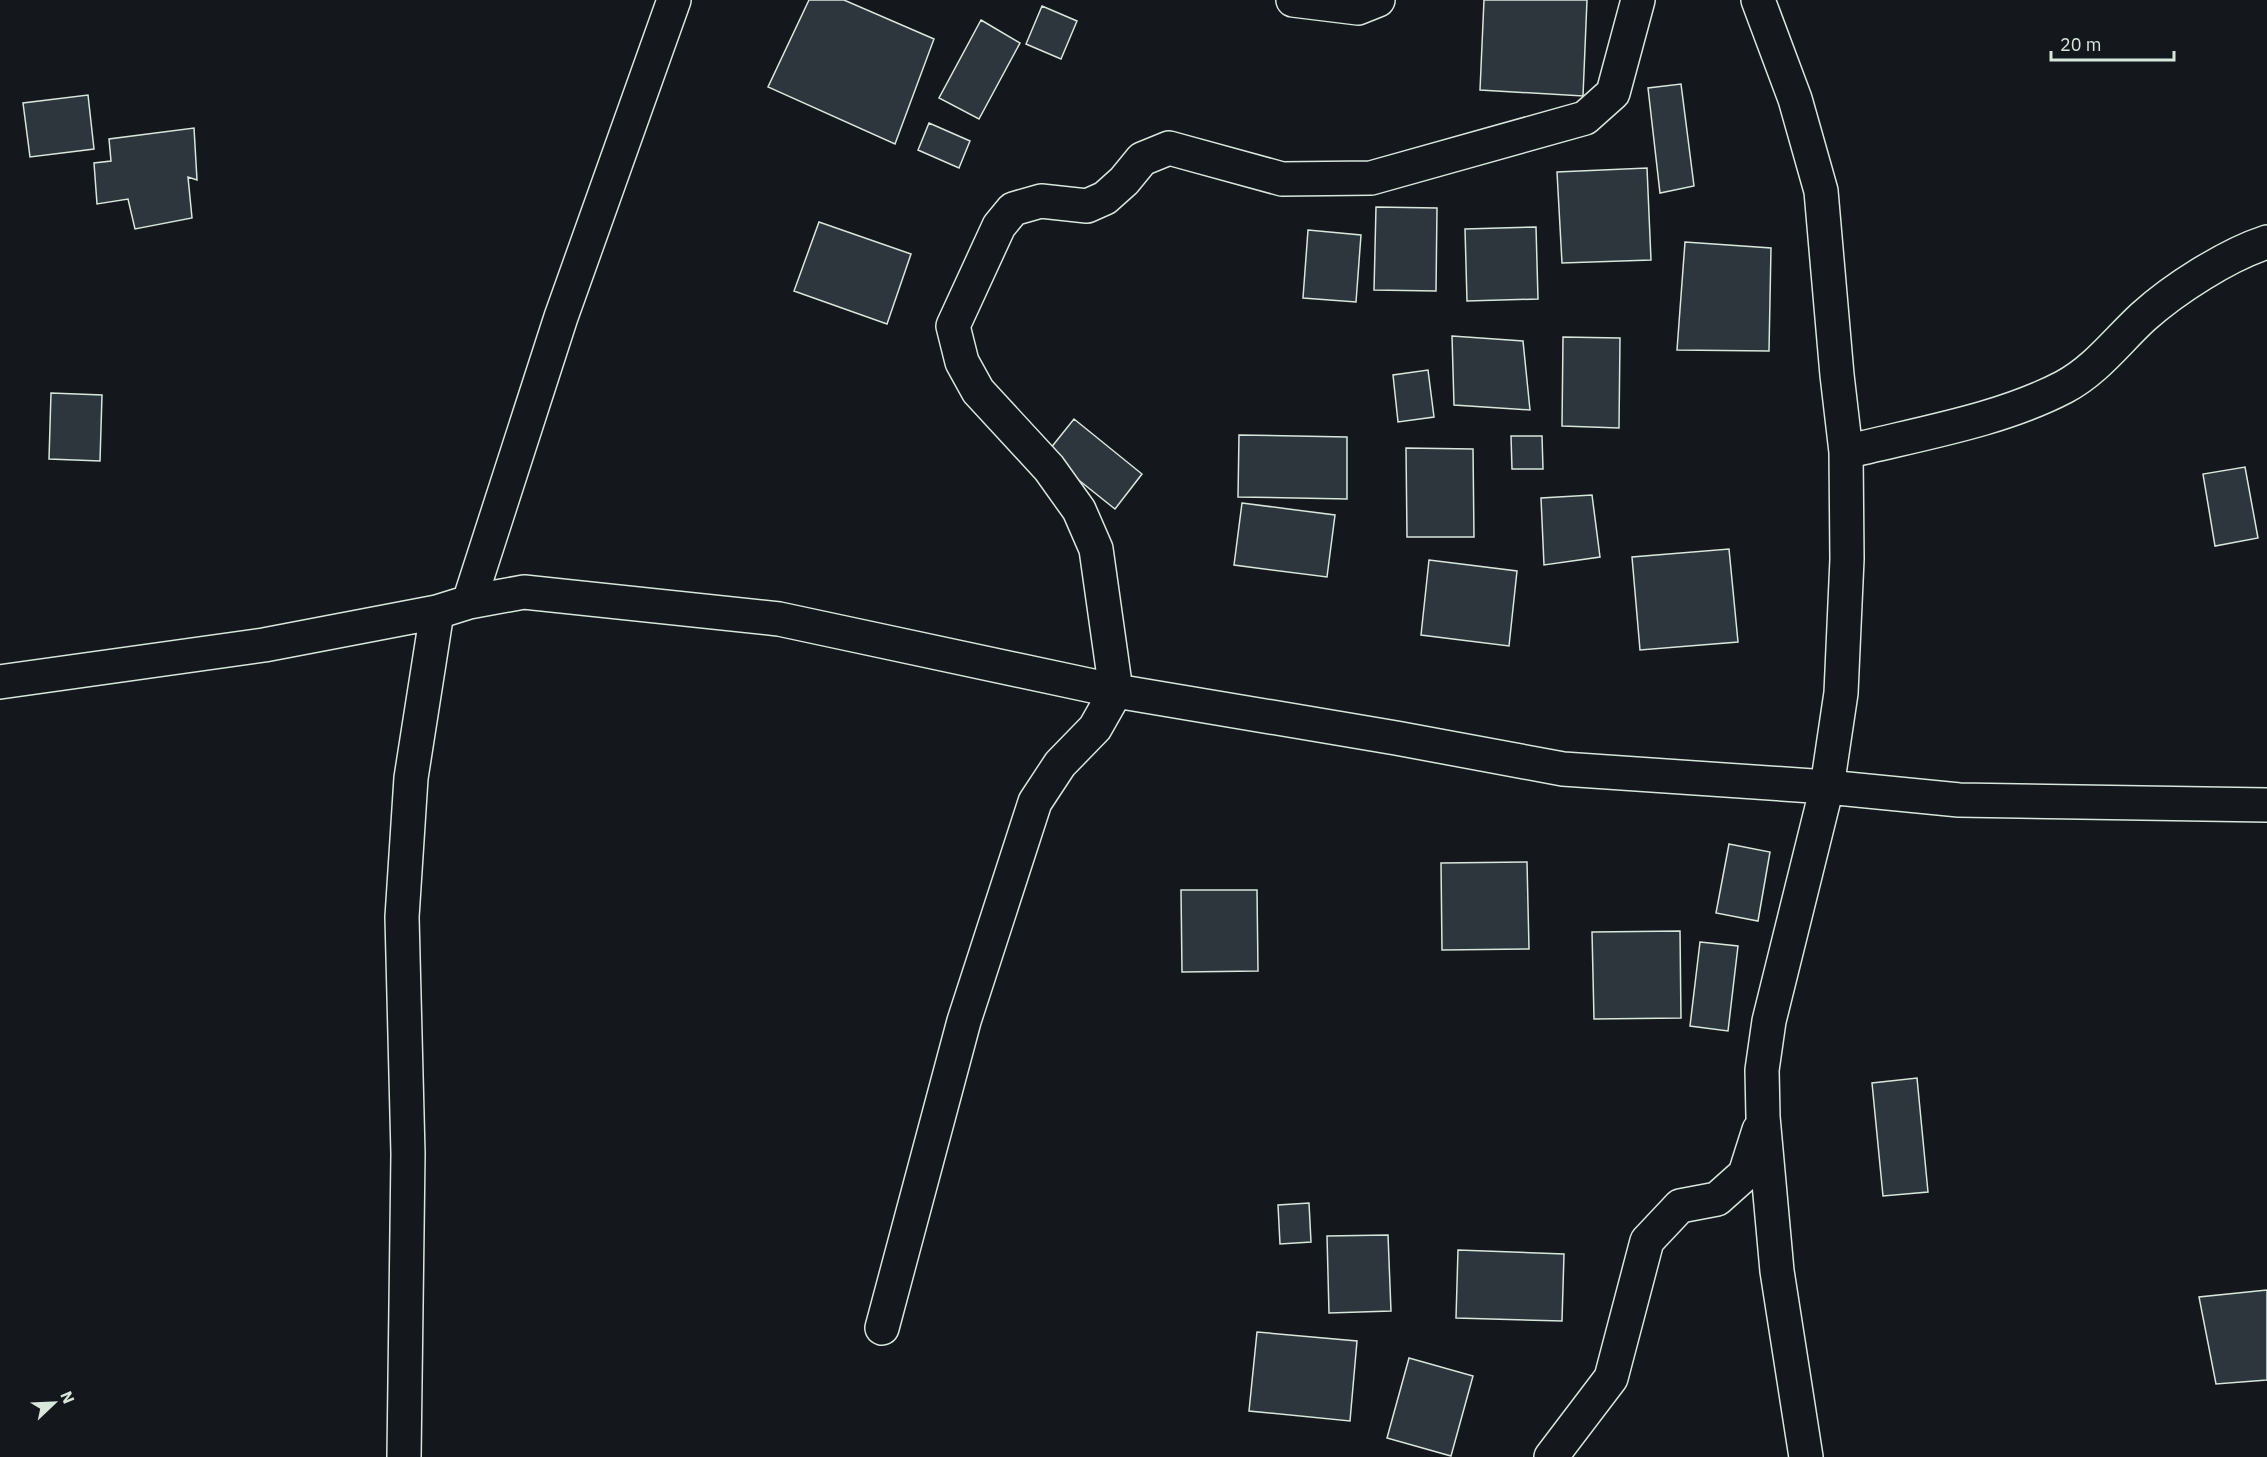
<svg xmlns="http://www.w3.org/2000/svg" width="2267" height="1457" font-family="'IBM Plex Sans',sans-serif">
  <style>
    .building { fill: #2c363c; stroke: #d8e6dc; stroke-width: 1.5 }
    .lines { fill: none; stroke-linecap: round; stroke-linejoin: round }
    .minor-casing { stroke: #d8e6dc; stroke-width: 36 }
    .minor { stroke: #14181c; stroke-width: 33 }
  </style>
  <rect width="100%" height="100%" fill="#14181c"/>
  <!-- building -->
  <path class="building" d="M809 0H844L934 39 895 144 768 87Z
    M1484 0H1587L1583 96 1480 90Z
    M1042 6 1077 21 1061 59 1026 44Z
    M981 20 1020 43 979 119 939 98Z
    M1681 84 1694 186 1660 193 1648 88Z
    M88 95 94 149 30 157 23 103Z
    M929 123 970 141 959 168 918 150Z
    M194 128 197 180 188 177 192 218 135 229 128 199 97 204 94 163 111 161 109 139Z
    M1647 168 1651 260 1562 263 1557 172Z
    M1376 207 1437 208 1436 291 1374 290Z
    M819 222 911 254 887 324 794 291Z
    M1536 227 1538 299 1467 301 1465 229Z
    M1308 230 1361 235 1356 302 1303 298Z
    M1685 242 1771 248 1769 351 1677 350Z
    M1452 336 1523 341 1530 410 1454 405Z
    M1563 337 1620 338 1619 428 1562 426Z
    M1428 370 1434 417 1398 422 1393 375Z
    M51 393 102 395 100 461 49 459Z
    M1074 419 1142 474 1115 509 1046 454Z
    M1239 435 1347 437V499L1238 497Z
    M1511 436H1542L1543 469H1512Z
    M1406 448 1473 449 1474 537H1407Z
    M2245 467 2258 538 2215 546 2203 474Z
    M1592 495 1600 557 1544 565 1541 498Z
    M1242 503 1335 515 1327 577 1234 565Z
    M1729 549 1738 642 1640 650 1632 557Z
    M1429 560 1517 571 1509 646 1421 635Z
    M1729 844 1770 852 1758 921 1716 913Z
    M1527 862 1529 949 1442 950 1441 863Z
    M1181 890H1257L1258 971 1182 972Z
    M1680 931 1681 1018 1594 1019 1592 932Z
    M1700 942 1738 946 1728 1031 1690 1026Z
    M1917 1078 1928 1192 1883 1196 1872 1083Z
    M1309 1203 1311 1242 1280 1244 1278 1205Z
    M1388 1235 1391 1311 1329 1313 1327 1236Z
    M1458 1250 1564 1254 1562 1321 1456 1318Z
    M2267 1290V1380L2216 1384 2199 1297Z
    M1257 1332 1357 1341 1350 1421 1249 1411Z
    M1409 1358 1473 1376 1451 1456 1387 1438Z"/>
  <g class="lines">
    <!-- minor casing -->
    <g class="minor-casing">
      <path id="minor" d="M1293 0 1358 8 1378 0
        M1758 0 1795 99 1821 191 1837 375 1846 452 1847 559 1841 693 1827 787 1769 1021 1762 1070 1763 1117 1777 1271 1806 1457
        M1846 452C1917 434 1999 421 2064 387 2096 370 2117 341 2143 317 2174 289 2227 255 2267 242
        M469 602 561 317 674 0
        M0 682 264 645 437 612 469 602 524 592 779 619 1116 691 1396 738 1563 769 1827 787 1959 800 2267 805
        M882 1328 964 1021 1035 802 1060 764 1095 728 1116 691 1096 549 1079 510 1049 468 978 391 962 362 953 326 999 226 1013 209 1041 201 1087 206 1105 198 1124 181 1142 159 1169 148 1282 179 1371 178 1585 118 1613 93 1638 0
        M404 1457 408 1154 402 917 411 778 437 612
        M1551 1457 1611 1378 1647 1241 1680 1206 1717 1199 1745 1174 1759 1130"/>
    </g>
    <!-- minor -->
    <use href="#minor" class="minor"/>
  </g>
  <!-- north arrow -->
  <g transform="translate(54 1403) rotate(67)" stroke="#14181c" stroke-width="4.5" paint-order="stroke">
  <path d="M0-4.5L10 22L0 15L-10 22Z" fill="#d8e6dc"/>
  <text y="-9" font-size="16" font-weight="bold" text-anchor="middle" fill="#d8e6dc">N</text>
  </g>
  <!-- scale -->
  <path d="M2051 51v9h123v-9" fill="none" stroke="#d8e6dc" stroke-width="3"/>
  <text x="2060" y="51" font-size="18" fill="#d8e6dc" stroke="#14181c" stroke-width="4.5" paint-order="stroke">20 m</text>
</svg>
